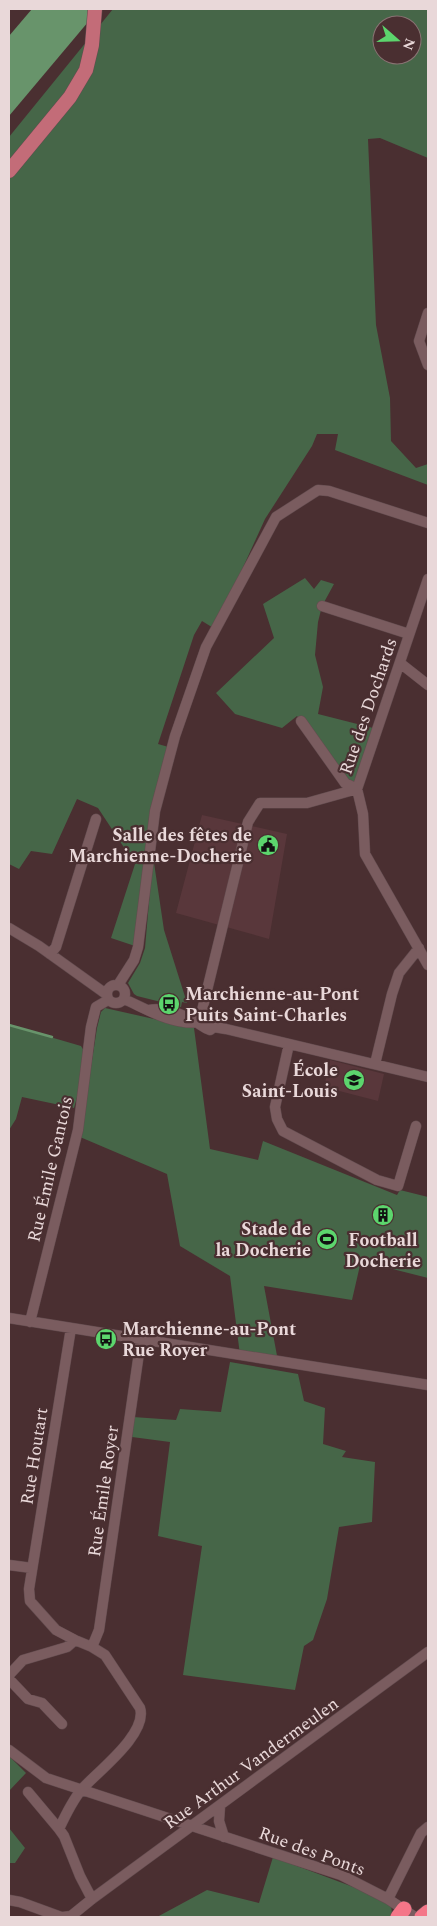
<svg xmlns="http://www.w3.org/2000/svg" width="437" height="1926" font-family="Spectral,serif">
  <style>
    .built { fill: #59373b }
    .green { fill: #466648; fill-rule: evenodd }
    .water { fill: #68946b }
    .lines { fill: none; stroke-linecap: round; stroke-linejoin: round }
    .stream { stroke: #68946b; stroke-width: 2.5 }
    .minor-casing { stroke: #634c4f; stroke-width: 11 }
    .major-casing { stroke: #634c4f; stroke-width: 15 }
    .highway-casing { stroke: #634c4f; stroke-width: 16 }
    .minor { stroke: #7a5c5f; stroke-width: 10 }
    .major { stroke: #c36c78; stroke-width: 14 }
    .highway { stroke: #f47688; stroke-width: 15 }
    .labels { text-anchor: middle; stroke-width: 4.5; stroke-linejoin: round; paint-order: stroke }
    .street-label { font-size: 18px; fill: #e9d8d9; stroke: #4a2f31 }
    .poi-label { font-size: 18px; font-weight: bold; fill: #e9d8d9; stroke: #4a2f31; text-anchor: end }
  </style>
  <rect width="100%" height="100%" fill="#4a2f31"/>
  <!-- built -->
  <path class="built" d="M202 815 287 834 269 939 176 913Z
    M330 1060 384 1074 378 1101 324 1087Z"/>
  <!-- green -->
  <path class="green" d="M113 9H428V158L380 138 368 139 376 325 390 398 391 441 416 468 428 464V485L335 450 338 434H317L312 446 265 519 215 629 202 621 194 635 158 744 172 748 159 786 138 947 111 938 136 861 125 849 98 808 77 799 52 854 31 851 19 869 9 864V137ZM382 25H412V55H382Z
    M305 578 314 589 321 580 334 584 322 606 318 622 315 655 323 687 318 714 377 729 357 789 345 783 297 716 282 728 235 714 216 693 274 638 263 604Z
    M153 856 164 930 187 1003 182 1002 181 1007 137 996 134 994 128 983 140 963 145 948Z
    M105 1008 194 1028 210 1149 258 1160 263 1141 397 1195 400 1190 428 1197V1278L361 1261 352 1300 264 1286 278 1361 240 1355 230 1276 180 1246 167 1174 80 1137 97 1028 101 1012Z
    M9 1025 81 1046 88 1058 74 1108 22 1097 16 1119 9 1130Z
    M230 1362 298 1374 304 1401 325 1408 323 1444 346 1451 342 1457 375 1462 372 1522 339 1527 327 1599 313 1640 304 1646 295 1690 183 1675 202 1546 158 1536 170 1442 132 1437 133 1417 176 1420 180 1409 221 1412Z
    M9 1756 26 1773 9 1791Z
    M9 1828 25 1848 15 1863H9Z
    M273 1857 356 1888 391 1904 392 1914 390 1917H157L207 1890 259 1903Z"/>
  <!-- water -->
  <path class="water" d="M32 9H99L9 116V36Z"/>
  <g class="lines">
    <!-- stream -->
    <path class="stream" d="M9 1025 52 1037"/>
    <!-- minor casing -->
    <g class="minor-casing">
      <path id="minor" d="M428 313 419 341 428 365
        M322 606 409 634
        M400 663 428 685
        M301 721 345 783 357 789 363 814 365 854 428 965
        M9 928 39 946 106 994
        M50 954 56 947 96 819
        M107 994a9 9 0 1 1 18 0a9 9 0 1 1-18 0Z
        M118 985 134 960 138 947 155 811 175 736 206 647 276 517 318 490 329 491 428 523
        M124 999C144 1008 162 1019 184 1022 193 1024 203 1020 212 1022L214 1027
        M149 1010C165 1007 182 1014 196 1022 201 1025 204 1028 210 1030L214 1027 226 1029 428 1077
        M199 1023 248 822 260 803H307L357 789 428 579
        M289 1044 275 1107 277 1119 283 1131 377 1180 398 1186 416 1126
        M375 1064 392 994 399 973 419 948
        M9 1318 428 1385
        M30 1322 78 1130 91 1027 96 1007 108 1000
        M71 1328 29 1589 30 1601 56 1630 75 1640 92 1647 105 1655 140 1708C148 1734 97 1772 82 1789 72 1801 65 1816 59 1829L64 1836 80 1876 92 1899
        M9 1565 32 1568
        M92 1647 99 1630 141 1339
        M9 1675 23 1660 67 1647 75 1640
        M9 1679 28 1699 42 1703 62 1724
        M9 1750 46 1778 341 1875 388 1899 415 1917
        M28 1792 59 1829
        M220 1806 219 1821 224 1837
        M388 1899 421 1833 428 1827
        M9 1900 20 1902 61 1917
        M63 1917 71 1916 92 1899 428 1652"/>
    </g>
    <!-- major casing -->
    <g class="major-casing">
      <path id="major" d="M9 171 70 97 86 70 92 45 95 9"/>
    </g>
    <!-- highway casing -->
    <g class="highway-casing">
      <path id="highway" d="M398 1917 404 1909
        M422 1917 428 1912"/>
    </g>
    <!-- minor -->
    <use href="#minor" class="minor"/>
    <!-- major -->
    <use href="#major" class="major"/>
    <!-- highway -->
    <use href="#highway" class="highway"/>
  </g>
  <!-- icons -->
  <defs>
    <g id="civic-disc" transform="scale(1.125)"><circle r="9.5" fill="#5cd56d" stroke="#4a2f31"/><path d="M-.6-6.5H3V-4.5H.6V-3L4-1V1h2V6H-6V1h2V-1L-.6-3ZM-1.2 2.5V6h2.4V2.5Z" fill="#111"/></g>
    <g id="bus-disc" transform="scale(1.125)"><circle r="9.5" fill="#5cd56d" stroke="#4a2f31"/><path d="M-5-6H5V4H4V6H2V4H-2V6H-4V4H-5ZM-3.5-4V0h7V-4ZM-3.5 1.2v1.5H-2V1.2ZM2 1.2v1.5H3.5V1.2Z" fill="#111"/></g>
    <g id="school-disc" transform="scale(1.125)"><circle r="9.5" fill="#5cd56d" stroke="#4a2f31"/><path d="M0-5L7-2L0 1L-7-2ZM-4 1L0 2.5L4 1V4Q0 6-4 4Z" fill="#111"/></g>
    <g id="building-disc" transform="scale(1.125)"><circle r="9.5" fill="#5cd56d" stroke="#4a2f31"/><path d="M-4-6H4V6H1V3H-1V6H-4ZM-2.5-4.3h1.7v1.8h-1.7ZM.8-4.3h1.7v1.8H.8ZM-2.5-1h1.7V.8h-1.7ZM.8-1h1.7V.8H.8Z" fill="#111"/></g>
    <g id="stadium-disc" transform="scale(1.125)"><circle r="9.5" fill="#5cd56d" stroke="#4a2f31"/><path d="M0-5a6.5 5 0 1 0 0 10a6.5 5 0 1 0 0-10ZM-3.5-1.8h7v3.6h-7Z" fill="#111"/></g>
  </defs>
  <g fill-rule="evenodd">
    <use href="#civic-disc" x="268" y="845"/>
    <use href="#bus-disc" x="169" y="1004"/>
    <use href="#school-disc" x="354" y="1080"/>
    <use href="#building-disc" x="383" y="1215"/>
    <use href="#stadium-disc" x="327" y="1239"/>
    <use href="#bus-disc" x="106" y="1339"/>
  </g>
  <g class="labels">
    <!-- street labels -->
    <g class="street-label">
      <text transform="translate(368 706) rotate(-71)" y="6">Rue des Dochards</text>
      <text transform="translate(50 1169) rotate(-77)" y="6">Rue Émile Gantois</text>
      <text transform="translate(34 1456) rotate(-81)" y="6">Rue Houtart</text>
      <text transform="translate(103 1491) rotate(-82)" y="6">Rue Émile Royer</text>
      <text transform="translate(251 1763) rotate(-36)" y="6">Rue Arthur Vandermeulen</text>
      <text transform="translate(312 1851) rotate(20)" y="6">Rue des Ponts</text>
    </g>
    <!-- poi labels -->
    <g class="poi-label">
      <text x="252" y="841">Salle des fêtes de<tspan x="252" dy="21">Marchienne-Docherie</tspan></text>
      <text x="185" y="1000" text-anchor="start">Marchienne-au-Pont<tspan x="185" dy="21">Puits Saint-Charles</tspan></text>
      <text x="338" y="1076">École<tspan x="338" dy="21">Saint-Louis</tspan></text>
      <text x="311" y="1235">Stade de<tspan x="311" dy="21">la Docherie</tspan></text>
      <text x="383" y="1246" text-anchor="middle">Football<tspan x="383" dy="21">Docherie</tspan></text>
      <text x="122" y="1335" text-anchor="start">Marchienne-au-Pont<tspan x="122" dy="21">Rue Royer</tspan></text>
    </g>
  </g>
  <!-- border -->
  <rect width="437" height="1926" fill="none" stroke="#e9d8d9" stroke-width="20"/>
  <!-- north arrow -->
  <g transform="translate(397 40) rotate(110)"><circle r="24" fill="#4a2f31" stroke="#8a7374"/>
  <path d="M0-4L9 19L0 12L-9 19Z" fill="#5cd56d"/>
  <text y="-8" font-size="14" font-weight="bold" text-anchor="middle" fill="#e9d8d9">N</text>
  </g>
</svg>
